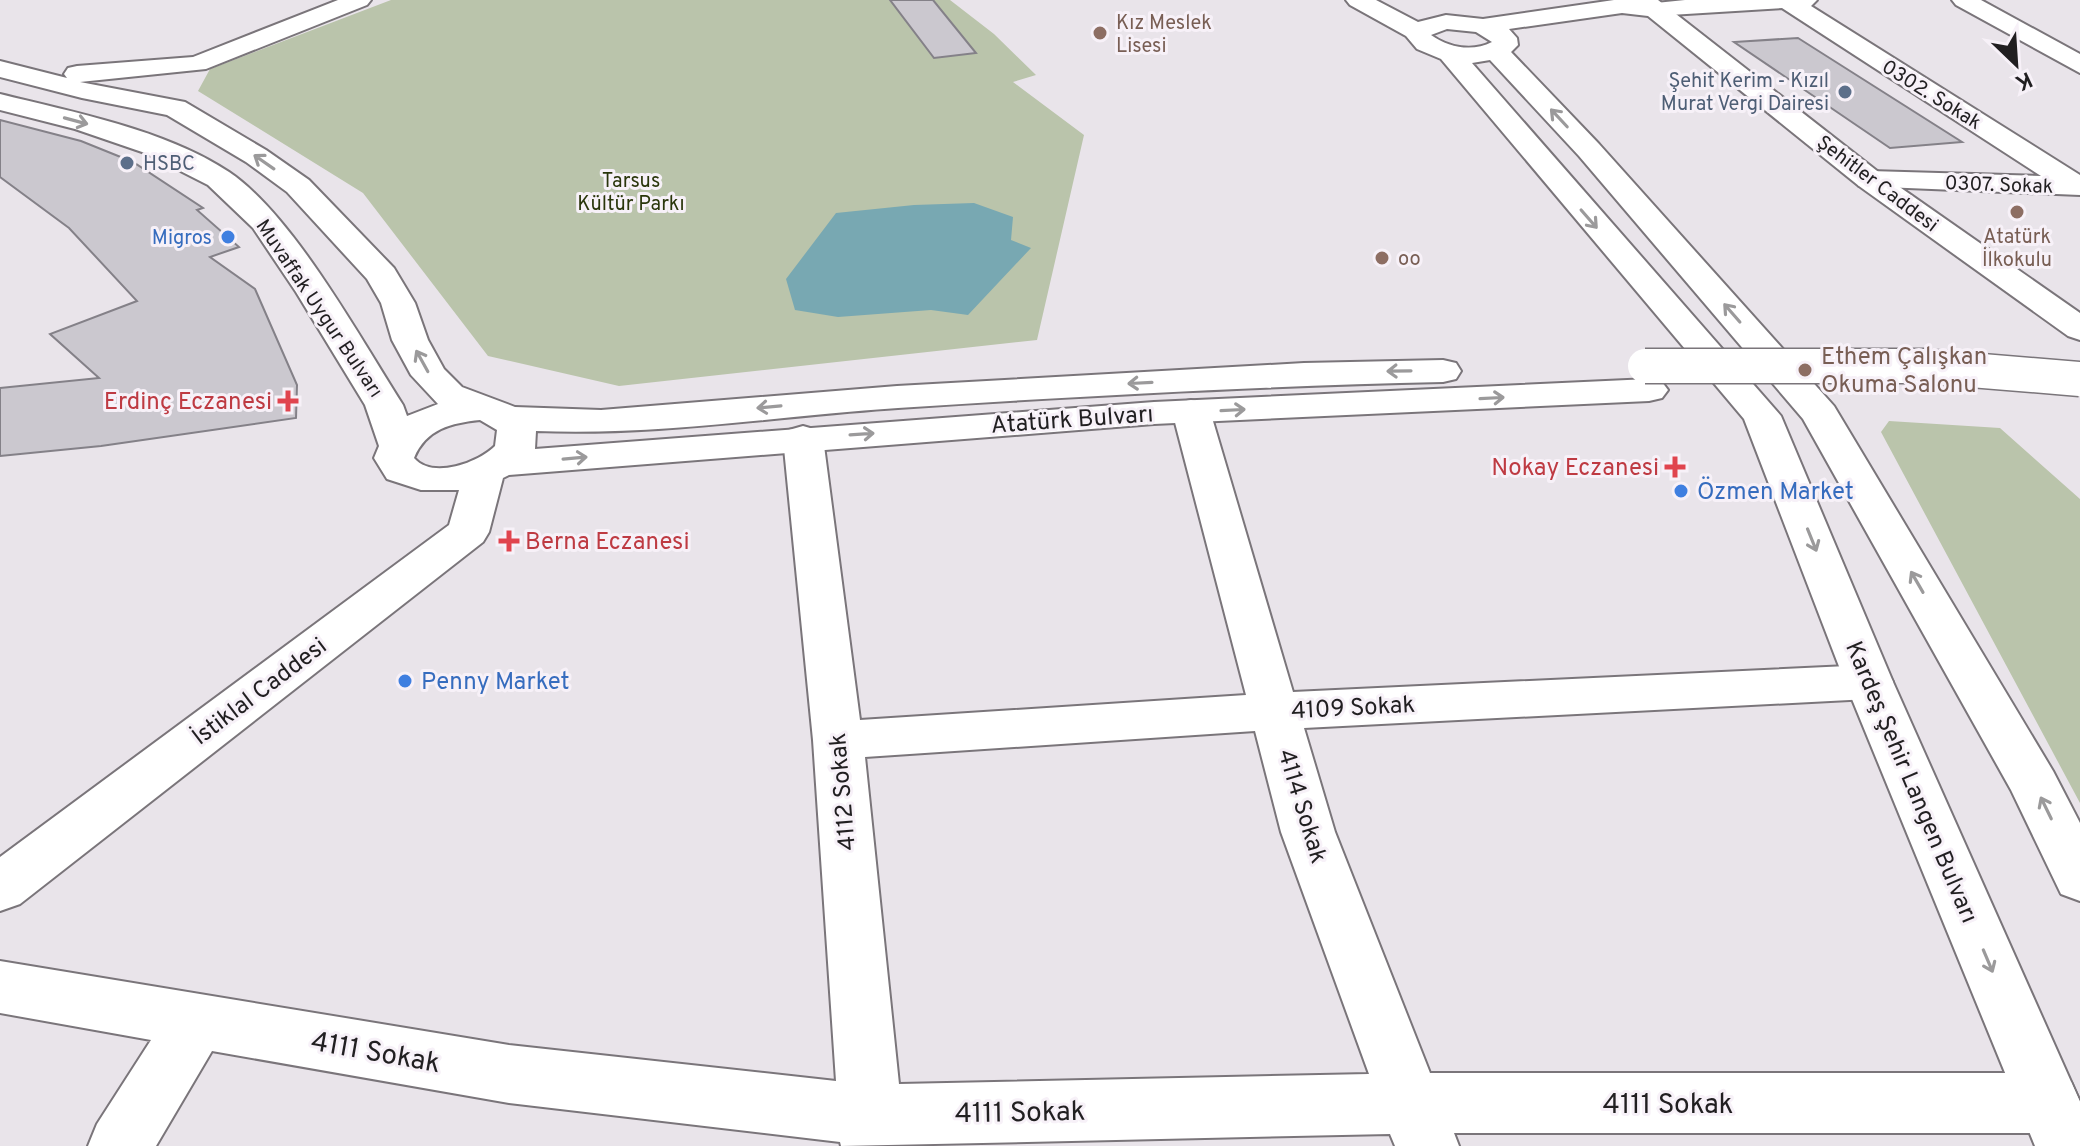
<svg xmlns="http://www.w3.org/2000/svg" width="2080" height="1146" font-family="Overpass,sans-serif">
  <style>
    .green { fill: #bac4ab }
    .water { fill: #78a8b2 }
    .building { fill: #cbc8cf; stroke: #848188; stroke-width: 2 }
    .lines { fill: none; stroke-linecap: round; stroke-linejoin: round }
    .street-casing { stroke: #7a757a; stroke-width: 4 }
    .secondary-casing { stroke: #7a757a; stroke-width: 4 }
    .street { fill: #fff; fill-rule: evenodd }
    .secondary { fill: #fff; fill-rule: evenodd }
    .secondary-bridge-casing { stroke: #7a757a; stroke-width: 37; stroke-linecap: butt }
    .secondary-bridge { stroke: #fff; stroke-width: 34 }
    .oneway { stroke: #9b9a9b }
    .education-dot { fill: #8d6e63; stroke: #f7f1f8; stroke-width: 3 }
    .service-dot { fill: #5c6f8a; stroke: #f7f1f8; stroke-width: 3 }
    .shop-dot { fill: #3f7fe0; stroke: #f7f1f8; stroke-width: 3 }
    .health-dot { fill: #e0444e; stroke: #f7f1f8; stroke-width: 3 }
    .labels { text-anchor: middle; stroke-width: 6; stroke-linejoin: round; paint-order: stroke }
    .far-education-label { font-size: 20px; fill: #785e54; stroke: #f7f1f8; text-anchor: start }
    .far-service-label { font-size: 20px; fill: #4e5e75; stroke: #f7f1f8; text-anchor: end }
    .far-street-label { font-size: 20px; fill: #211f21; stroke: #f7f1f8 }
    .far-park-label { font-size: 20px; fill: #2a360b; stroke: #f7f1f8 }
    .far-shop-label { font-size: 20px; fill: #366cbe; stroke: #f7f1f8; text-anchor: end }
    .education-label { font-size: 24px; fill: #785e54; stroke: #f7f1f8; text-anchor: start }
    .health-label { font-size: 24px; fill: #be3a42; stroke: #f7f1f8; text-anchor: end }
    .street-label { font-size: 24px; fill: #211f21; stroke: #f7f1f8 }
    .shop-label { font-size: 24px; fill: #366cbe; stroke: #f7f1f8; text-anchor: start }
    .near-street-label { font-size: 28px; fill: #211f21; stroke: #f7f1f8 }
  </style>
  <rect width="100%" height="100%" fill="#e9e4ea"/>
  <!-- green -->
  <path class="green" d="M391 0H950L994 34 1036 75 1013 82 1084 135 1037 340 619 386 488 356 363 193 198 91 210 69Z
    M1889 421 2000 428 2080 499V803L1881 432Z"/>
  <!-- water -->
  <path class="water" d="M974 203 1013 217 1011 240 1031 248 968 315 931 310 838 317 795 310 786 279 836 213 914 205Z"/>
  <!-- building -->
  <path class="building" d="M890 0H933L976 53 934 58Z
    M1798 38 1962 142 1890 148 1734 42Z
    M0 120 81 141 133 162 203 208 197 210 239 247 210 257 255 289 297 385 296 418 101 446 0 456V388L99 378 50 334 137 301 69 228 0 177Z"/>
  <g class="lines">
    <!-- street casing -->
    <g class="street-casing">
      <path id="street" d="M1685 0H1817L1811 6 2080 175V195L1859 186 1855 180 1859 174 1870 171 2041 176 1782 8 1654 16 1646 14 1642 9 1646 4Z
        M1952 0H1981L2080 54V73L1956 5Z
        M1191 400 1205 403 1210 411 1293 692 1869 665 1886 670 1893 682 1886 694 1869 699 1304 728 1335 832 1430 1073H2049L2071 1082 2080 1102 2071 1124 2049 1133H1454L1459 1146H1395L1390 1134 841 1146 840 1142 509 1103 212 1051 156 1146H88L97 1124 151 1040 0 1013V961L509 1045 836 1081 813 740 783 438 789 430 803 426 817 430 823 438 860 720 1246 695 1172 411 1177 403ZM1255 731 1281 832 1369 1074 899 1084 865 757Z"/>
    </g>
    <!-- secondary casing -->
    <g class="secondary-casing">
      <path id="secondary" d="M338 0H371L367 5 206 69 80 82 185 102 266 150 309 180 394 268 415 303 428 340 444 369 462 387 515 407 601 410 897 386 1304 363 1443 360 1456 363 1461 371 1456 379 1443 382C1261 386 1080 396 898 408 778 416 657 436 536 431L535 449 1154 402 1649 379 1662 382 1668 390 1662 398 1649 401 1154 424 509 475 503 478 489 532 483 542 20 904 0 911V857L449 525 459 490H421L387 479 374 458 379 446 365 405 296 292 253 228 208 185 145 153 75 129 0 110V94C73 112 166 130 229 172 293 215 360 338 403 405L407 416 438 404 411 375 392 340 381 303 367 279 287 192 246 162 167 115 82 98 0 77V61L67 78 64 74 68 68 77 66 193 57ZM480 420 497 430 495 446C479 462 433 480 414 458 426 429 451 423 480 420Z
        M1346 0H1376L1418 22 1446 15 1483 19 1614 0H1658L1881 174 2080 313V340L2068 336 1859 186 1648 16 1622 13 1509 29 1517 38 1518 45 1511 52 1599 144 1834 406 2053 771 2080 823V901L2061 894 2011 790 1803 419 1579 156 1490 60 1472 63 1781 416 1893 682 2080 1102V1146H2035L1845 682 1744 419 1441 59 1417 49 1406 36 1350 5ZM1447 29 1476 32 1492 42C1473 52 1449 48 1431 35Z"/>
    </g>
    <!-- street -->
    <use href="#street" class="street"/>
    <!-- secondary -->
    <use href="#secondary" class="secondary"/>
    <!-- secondary-bridge casing -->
    <g class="secondary-bridge-casing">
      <path id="secondary-bridge" d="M1645 366H1922L2080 379"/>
    </g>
    <!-- secondary-bridge -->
    <use href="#secondary-bridge" class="secondary-bridge"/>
  </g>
  <!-- one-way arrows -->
  <defs><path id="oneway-shaft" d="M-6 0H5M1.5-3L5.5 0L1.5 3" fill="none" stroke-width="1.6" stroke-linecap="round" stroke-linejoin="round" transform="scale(2)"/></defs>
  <g class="oneway">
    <use href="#oneway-shaft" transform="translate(1559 118) rotate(-133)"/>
    <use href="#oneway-shaft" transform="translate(76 121) rotate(15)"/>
    <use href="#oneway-shaft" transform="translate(264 162) rotate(-145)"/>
    <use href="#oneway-shaft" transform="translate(1589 219) rotate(49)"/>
    <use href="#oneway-shaft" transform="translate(1732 313) rotate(-131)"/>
    <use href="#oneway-shaft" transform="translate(422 361) rotate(-119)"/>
    <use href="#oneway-shaft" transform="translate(1399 371) rotate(179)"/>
    <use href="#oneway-shaft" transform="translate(1140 383) rotate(177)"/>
    <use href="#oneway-shaft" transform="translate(1492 398) rotate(-3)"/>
    <use href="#oneway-shaft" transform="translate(769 407) rotate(175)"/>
    <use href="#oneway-shaft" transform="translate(1233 410) rotate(-3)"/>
    <use href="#oneway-shaft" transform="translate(862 434) rotate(-4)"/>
    <use href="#oneway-shaft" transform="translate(575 458) rotate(-5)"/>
    <use href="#oneway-shaft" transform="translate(1812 540) rotate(68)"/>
    <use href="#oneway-shaft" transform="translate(1917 582) rotate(-120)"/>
    <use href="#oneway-shaft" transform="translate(2046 808) rotate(-116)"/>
    <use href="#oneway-shaft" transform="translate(1988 961) rotate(67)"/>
  </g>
  <!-- markers -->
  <g class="education-dot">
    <circle cx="1100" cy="33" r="8"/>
    <circle cx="2017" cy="212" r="8"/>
    <circle cx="1382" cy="258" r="8"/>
    <circle cx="1805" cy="370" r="8"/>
  </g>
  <g class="service-dot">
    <circle cx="1845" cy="92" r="8"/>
    <circle cx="127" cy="163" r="8"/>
  </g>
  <g class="shop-dot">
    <circle cx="228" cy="237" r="8"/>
    <circle cx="1681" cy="491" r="8"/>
    <circle cx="405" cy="681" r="8"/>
  </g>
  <g class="health-dot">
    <path d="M284 389h8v8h8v8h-8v8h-8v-8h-8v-8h8z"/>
    <path d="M1671 455h8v8h8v8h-8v8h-8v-8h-8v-8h8z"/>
    <path d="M505 529h8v8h8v8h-8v8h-8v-8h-8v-8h8z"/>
  </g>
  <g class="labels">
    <!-- far-education labels -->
    <g class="far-education-label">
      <text x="1116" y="29">Kız Meslek<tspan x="1116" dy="23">Lisesi</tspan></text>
      <text x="2017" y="243" text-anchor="middle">Atatürk<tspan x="2017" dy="23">İlkokulu</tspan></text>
      <text x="1398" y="265">oo</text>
    </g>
    <!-- far-service labels -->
    <g class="far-service-label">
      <text x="1829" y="87">Şehit Kerim - Kızıl<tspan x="1829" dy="23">Murat Vergi Dairesi</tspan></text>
      <text x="143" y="170" text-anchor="start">HSBC</text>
    </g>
    <!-- far-street labels -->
    <g class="far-street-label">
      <text transform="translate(1932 94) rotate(32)" y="7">0302. Sokak</text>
      <text transform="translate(1878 183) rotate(37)" y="7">Şehitler Caddesi</text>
      <text transform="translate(1999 184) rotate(2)" y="7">0307. Sokak</text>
      <text transform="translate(320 308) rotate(56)" y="7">Muvaffak Uygur Bulvarı</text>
    </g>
    <!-- far-park labels -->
    <g class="far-park-label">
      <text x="631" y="187">Tarsus<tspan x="631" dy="23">Kültür Parkı</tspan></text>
    </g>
    <!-- far-shop labels -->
    <g class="far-shop-label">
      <text x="212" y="244">Migros</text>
    </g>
    <!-- education labels -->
    <g class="education-label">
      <text x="1821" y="364">Ethem Çalışkan<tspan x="1821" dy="28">Okuma Salonu</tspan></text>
    </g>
    <!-- health labels -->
    <g class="health-label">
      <text x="272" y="409">Erdinç Eczanesi</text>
      <text x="1659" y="475">Nokay Eczanesi</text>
      <text x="525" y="549" text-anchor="start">Berna Eczanesi</text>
    </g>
    <!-- street labels -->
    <g class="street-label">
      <text transform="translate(1072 419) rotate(-4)" y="8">Atatürk Bulvarı</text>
      <text transform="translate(259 691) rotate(-37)" y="8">İstiklal Caddesi</text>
      <text transform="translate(1353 707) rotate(-3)" y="8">4109 Sokak</text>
      <text transform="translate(1912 782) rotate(67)" y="8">Kardeş Şehir Langen Bulvarı</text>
      <text transform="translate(842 792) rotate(-95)" y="8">4112 Sokak</text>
      <text transform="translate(1303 806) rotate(73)" y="8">4114 Sokak</text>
    </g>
    <!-- shop labels -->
    <g class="shop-label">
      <text x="1697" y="499">Özmen Market</text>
      <text x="421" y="689">Penny Market</text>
    </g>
    <!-- near-street labels -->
    <g class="near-street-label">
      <text transform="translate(376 1051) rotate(10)" y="10">4111 Sokak</text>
      <text x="1668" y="1113">4111 Sokak</text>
      <text transform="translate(1020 1111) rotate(-1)" y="10">4111 Sokak</text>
    </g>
  </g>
  <!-- north arrow -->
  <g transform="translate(2016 64) rotate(155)" stroke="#f7f1f8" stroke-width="6" paint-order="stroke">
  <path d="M0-6L14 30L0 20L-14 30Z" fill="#211f21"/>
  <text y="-12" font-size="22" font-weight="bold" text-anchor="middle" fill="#211f21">K</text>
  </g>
</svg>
